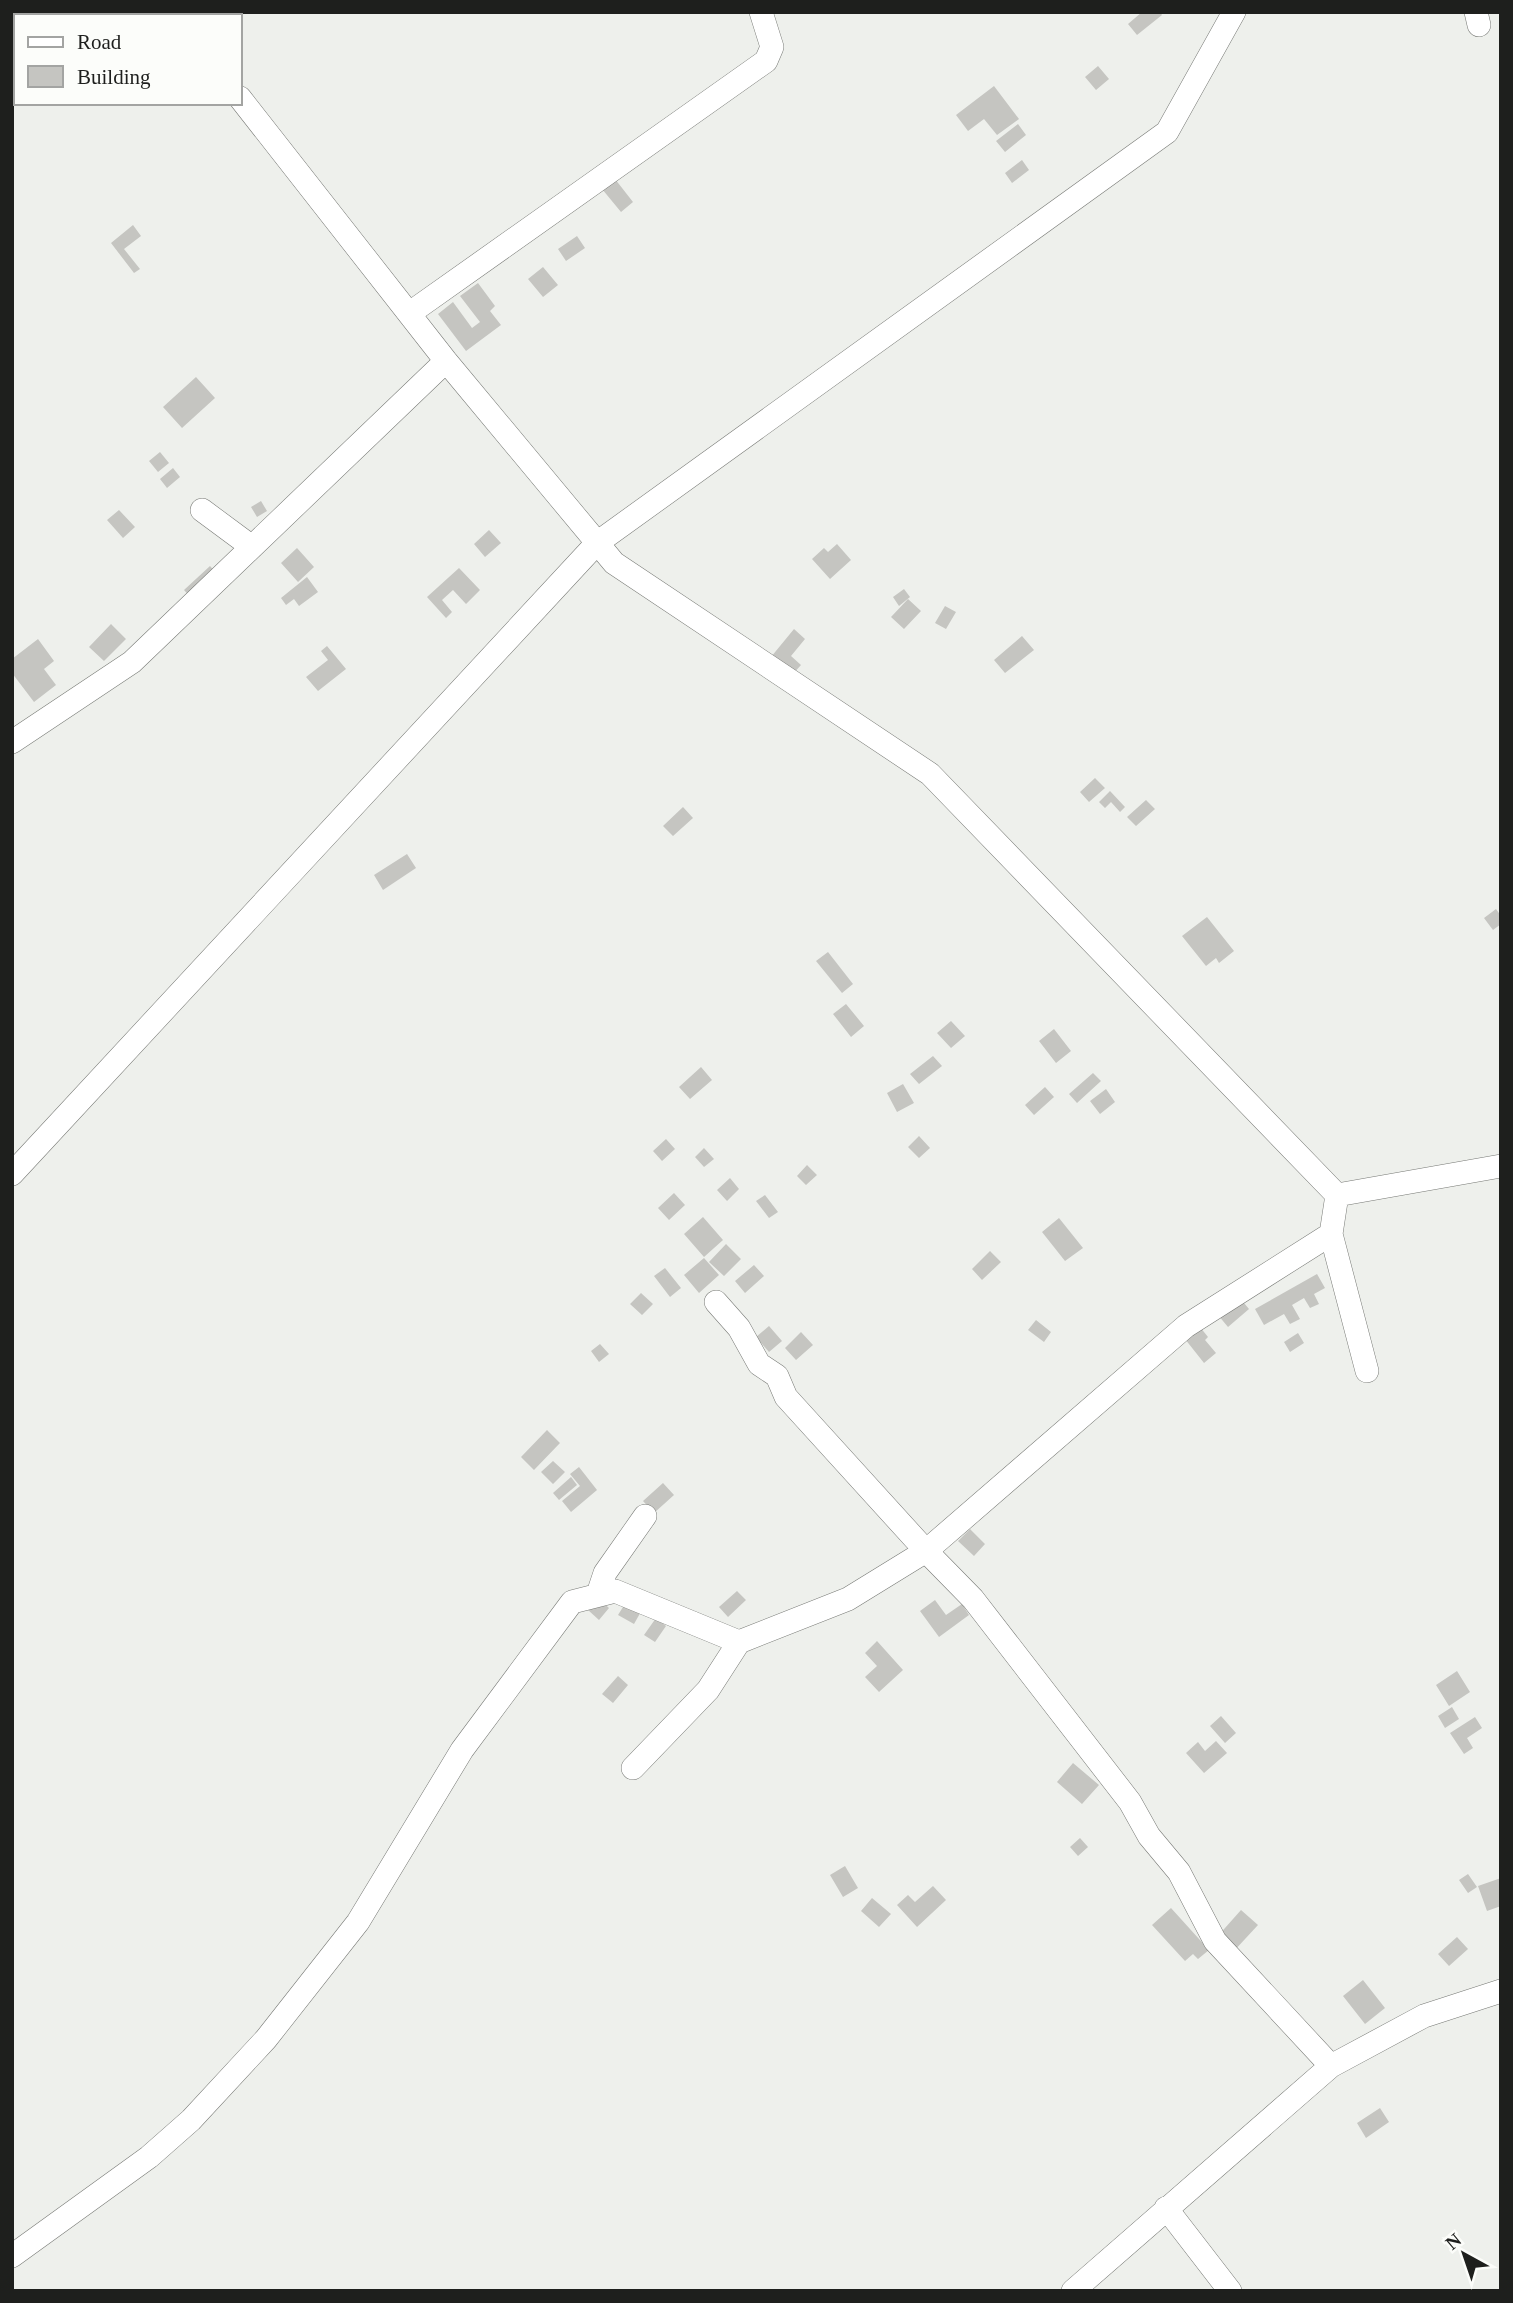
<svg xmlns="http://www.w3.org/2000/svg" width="1513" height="2303" font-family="Georgia,serif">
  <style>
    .building { fill: #c5c5c1 }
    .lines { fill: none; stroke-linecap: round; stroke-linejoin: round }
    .minor-casing { stroke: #777975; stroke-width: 24 }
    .minor { stroke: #fff; stroke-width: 23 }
  </style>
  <rect width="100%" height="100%" fill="#eef0ec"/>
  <!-- building -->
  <path class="building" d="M1142 12H1160L1162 15 1137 35 1128 24Z
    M1098 66 1109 79 1096 90 1085 77Z
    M994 86 1019 119 997 135 984 119 968 131 956 115Z
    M1018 124 1026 135 1005 152 996 141Z
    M1022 160 1029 170 1012 183 1005 173Z
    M615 179 633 202 621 212 602 189Z
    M133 225 141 236 124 249 140 269 134 273 111 243Z
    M577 236 585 248 566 261 558 249Z
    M543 267 558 285 543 297 528 279Z
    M478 283 495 306 490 311 501 325 466 351 438 314 453 302 472 328 480 322 460 296Z
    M196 377 215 398 182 428 163 407Z
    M160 452 169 463 158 472 149 461Z
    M173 468 180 477 167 488 160 479Z
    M261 501 267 511 257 517 251 507Z
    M119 510 135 527 123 538 107 520Z
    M489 530 501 543 485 557 474 544Z
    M837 544 851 560 830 579 812 559 824 548 828 552Z
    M297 548 314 567 298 582 281 563Z
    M210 566 219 576 193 600 184 590Z
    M459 568 480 590 466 604 453 590 442 600 452 612 446 618 427 597Z
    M307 577 318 592 299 606 294 599 286 605 281 598Z
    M904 589 910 597 899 606 893 597Z
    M908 599 921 611 904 629 891 617Z
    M945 606 956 612 946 629 935 623Z
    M111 624 126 639 104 661 89 647Z
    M794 629 805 639 791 656 801 665 792 675 771 657Z
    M1022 636 1034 650 1005 673 994 660Z
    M38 639 54 661 44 669 56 685 34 702 12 673V659Z
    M327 646 346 669 318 691 306 677 328 660 321 651Z
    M1095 778 1105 788 1089 802 1080 792Z
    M1110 791 1125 807 1120 812 1111 802 1105 808 1099 802Z
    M1146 800 1155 809 1136 826 1127 817Z
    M683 807 693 818 673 836 663 826Z
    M407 854 416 868 383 890 374 875Z
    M1496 909 1501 916V924L1493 930 1484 918Z
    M1207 917 1234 951 1219 963 1216 958 1206 966 1182 936Z
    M828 952 853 984 842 993 816 961Z
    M846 1004 864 1026 851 1037 833 1014Z
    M951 1021 965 1036 951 1048 937 1033Z
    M1054 1029 1071 1051 1056 1063 1039 1041Z
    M933 1056 942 1066 919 1084 910 1074Z
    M701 1067 712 1080 690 1099 679 1087Z
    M1093 1073 1101 1081 1077 1103 1069 1094Z
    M903 1084 914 1103 897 1112 887 1093Z
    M1045 1087 1054 1097 1034 1115 1025 1105Z
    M1106 1089 1115 1102 1100 1114 1090 1101Z
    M919 1136 930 1148 919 1158 908 1147Z
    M666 1139 675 1149 662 1161 653 1151Z
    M704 1148 714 1159 704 1167 695 1157Z
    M807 1165 817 1175 806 1185 797 1176Z
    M730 1178 739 1189 727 1201 717 1190Z
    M674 1193 685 1205 669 1220 658 1208Z
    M765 1195 778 1212 769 1218 756 1201Z
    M703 1217 723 1240 704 1257 684 1234Z
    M1059 1218 1083 1248 1065 1261 1042 1232Z
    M726 1244 741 1259 724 1276 709 1262Z
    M990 1251 1001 1262 982 1280 972 1269Z
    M704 1258 719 1275 699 1293 684 1275Z
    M754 1265 764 1276 745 1293 735 1281Z
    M665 1268 681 1288 670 1297 654 1276Z
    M1317 1274 1325 1288 1314 1294 1319 1304 1310 1308 1304 1298 1292 1305 1300 1319 1290 1324 1284 1314 1264 1325 1255 1309Z
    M641 1293 653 1304 642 1315 630 1304Z
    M1239 1297 1249 1309 1228 1327 1218 1315Z
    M1036 1320 1051 1332 1044 1342 1028 1330Z
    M769 1326 782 1341 769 1352 756 1337Z
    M1200 1327 1208 1337 1205 1340 1216 1353 1204 1363 1185 1339Z
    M801 1332 813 1345 796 1360 785 1348Z
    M1298 1333 1304 1343 1290 1352 1284 1342Z
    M600 1344 609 1354 599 1362 591 1351Z
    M547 1430 560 1443 534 1470 521 1457Z
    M553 1461 565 1472 553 1484 541 1472Z
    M579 1467 597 1490 571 1512 562 1501 580 1486 570 1474Z
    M571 1477 577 1485 559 1500 553 1493Z
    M663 1483 674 1495 654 1513 643 1501Z
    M970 1529 985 1544 974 1556 958 1541Z
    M737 1591 746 1600 728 1617 719 1607Z
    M598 1598 609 1608 599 1620 588 1610Z
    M628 1599 643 1608 634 1624 618 1615Z
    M935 1600 946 1615 962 1604 969 1615 939 1637 920 1611Z
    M656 1618 666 1626 655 1642 644 1635Z
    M877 1641 903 1670 879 1692 865 1677 877 1666 865 1653Z
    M1457 1671 1470 1692 1449 1706 1436 1685Z
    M618 1676 628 1685 613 1703 602 1694Z
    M1452 1707 1459 1719 1445 1728 1438 1716Z
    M1221 1716 1236 1733 1225 1743 1210 1726Z
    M1475 1717 1482 1728 1467 1738 1473 1748 1464 1754 1450 1733Z
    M1216 1741 1227 1753 1204 1773 1186 1753 1198 1742 1205 1751Z
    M1073 1763 1099 1785 1082 1804 1057 1782Z
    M1080 1838 1088 1847 1078 1856 1070 1847Z
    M845 1866 858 1888 843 1897 830 1875Z
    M1468 1874 1477 1887 1468 1893 1459 1880Z
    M1501 1878V1906L1487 1911 1478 1886Z
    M933 1886 946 1900 917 1927 897 1905 908 1895 915 1902Z
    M872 1898 891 1914 879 1927 861 1911Z
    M1171 1908 1209 1950 1198 1959 1193 1954 1185 1961 1152 1925Z
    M1241 1910 1258 1925 1233 1952 1217 1937Z
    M1457 1937 1468 1949 1449 1966 1438 1954Z
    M1363 1980 1385 2008 1365 2024 1343 1996Z
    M1380 2108 1389 2122 1366 2138 1357 2123Z"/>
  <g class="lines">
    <!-- minor casing -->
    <g class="minor-casing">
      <path id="minor" d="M154 12 157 16
        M1476 12 1479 25
        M240 98 446 361 614 563 930 774 1337 1195 1501 1166
        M410 313 766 61 772 47 761 12
        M202 510 252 547
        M12 742 132 662 446 361
        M12 1174 597 543 1167 132 1234 12
        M1337 1195 1331 1234 1367 1371
        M716 1302 739 1328 759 1364 777 1376 786 1397 926 1551 973 1599 1130 1802 1149 1836 1179 1872 1215 1941 1331 2066
        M598 1594 605 1573 645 1516
        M633 1768 708 1690 739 1642 848 1599 926 1551 1186 1326 1331 1234
        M1166 2208 1230 2291
        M12 2256 149 2157 191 2120 266 2039 358 1922 462 1750 572 1602 615 1591 739 1642
        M1073 2291 1331 2066 1424 2016 1501 1991"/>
    </g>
    <!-- minor -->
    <use href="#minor" class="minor"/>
  </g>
  <!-- border -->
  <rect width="1513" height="2303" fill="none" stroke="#1e1f1d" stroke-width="28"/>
  <!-- legend -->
  <rect x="14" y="14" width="228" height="91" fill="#fcfdfa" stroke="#a3a4a2" stroke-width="2"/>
  <rect x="28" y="37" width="35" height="10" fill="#ffffff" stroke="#a3a4a2" stroke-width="2"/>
  <text x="77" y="49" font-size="21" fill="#1e1f1d">Road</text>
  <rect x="28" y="66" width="35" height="21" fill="#c5c5c1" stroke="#a3a4a2" stroke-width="2"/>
  <text x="77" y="84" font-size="21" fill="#1e1f1d">Building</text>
  <!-- north arrow -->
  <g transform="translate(1464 2254) rotate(320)" stroke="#fcfdfa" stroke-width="5" paint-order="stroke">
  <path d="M0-5L12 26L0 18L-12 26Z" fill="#1e1f1d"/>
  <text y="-10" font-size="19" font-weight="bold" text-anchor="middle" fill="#1e1f1d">N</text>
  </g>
</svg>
